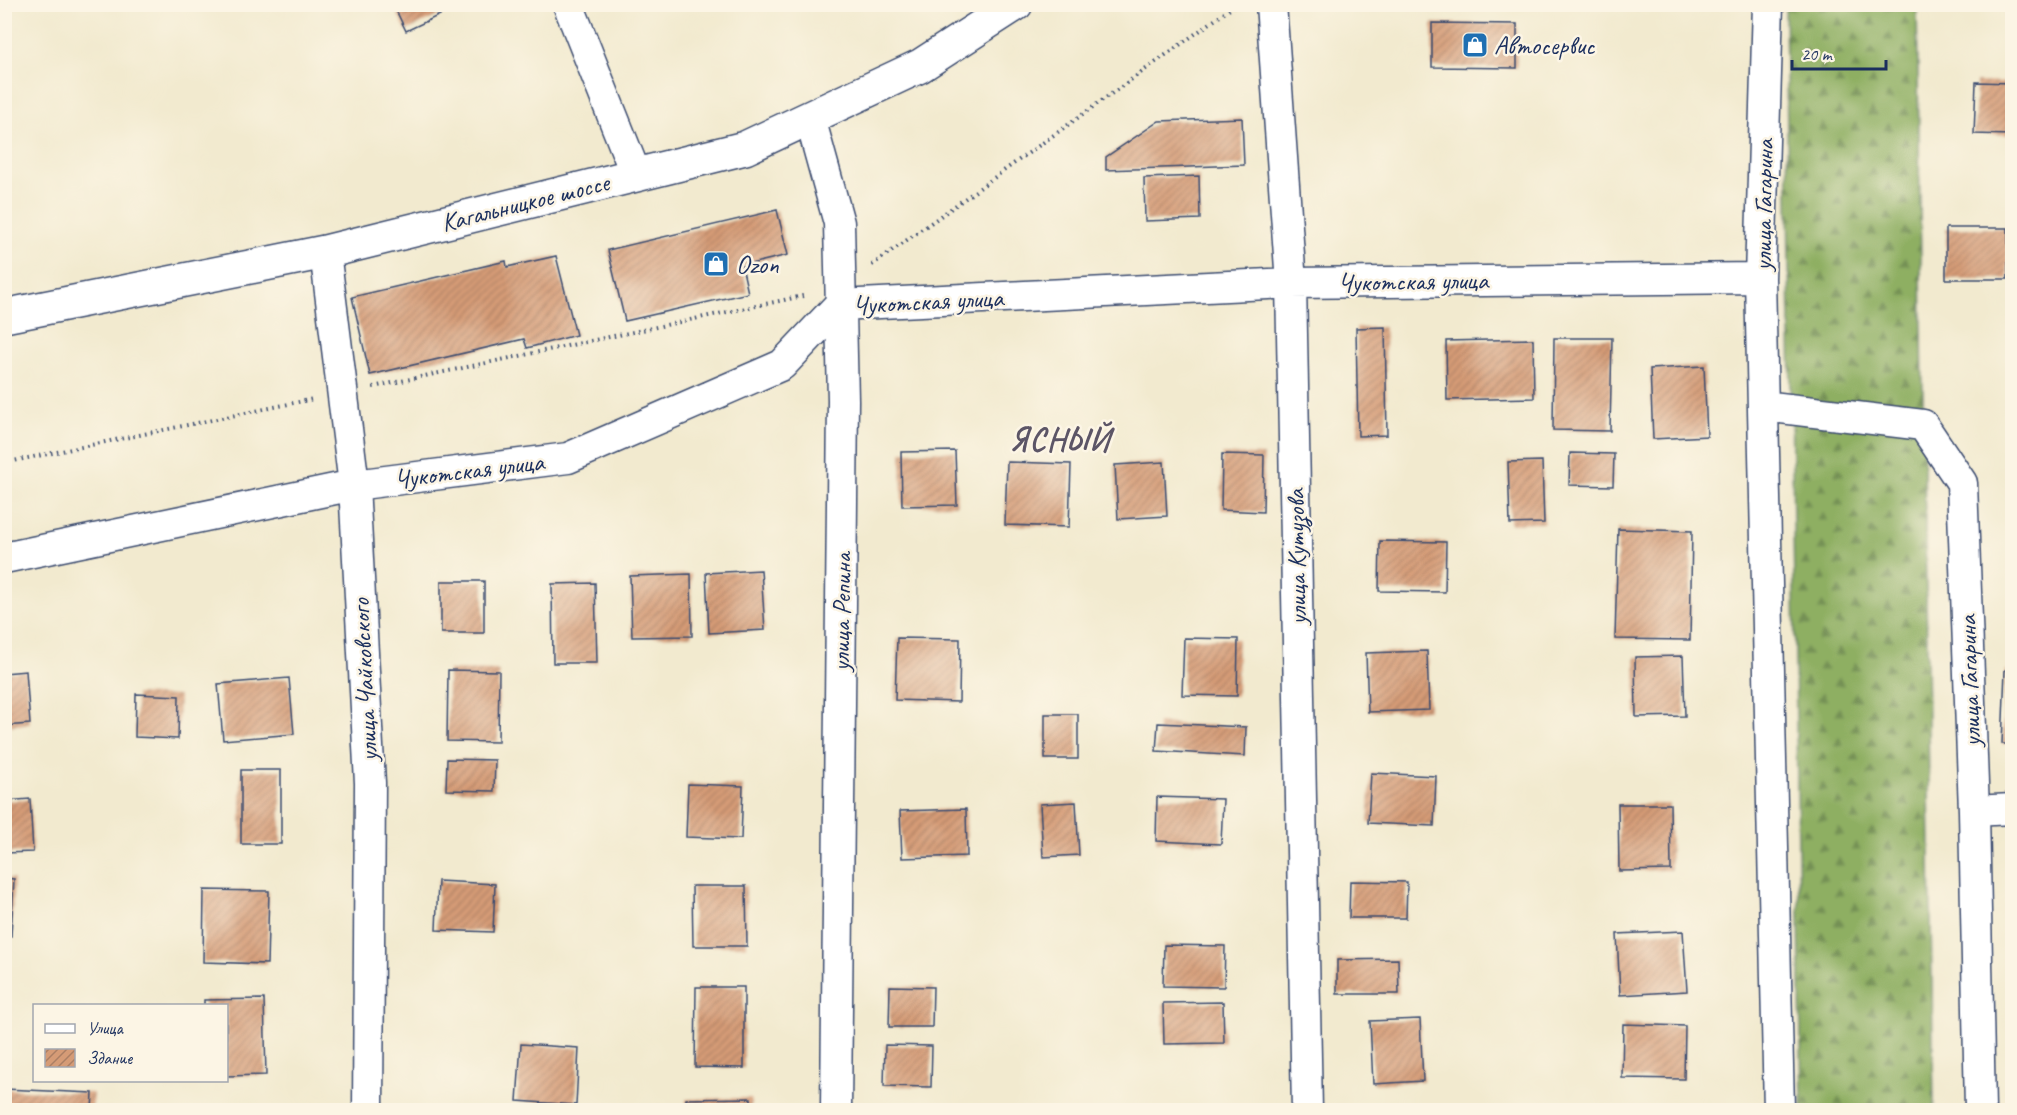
<svg xmlns="http://www.w3.org/2000/svg" width="2017" height="1115" font-family="Caveat,sans-serif">
  <style>
    .forest { fill: url(#forest-firs); stroke: #546f60; stroke-width: 1.5 }
    .building { fill: url(#building-hatch) }
    .lines { fill: none; stroke-linecap: round; stroke-linejoin: round }
    .minor-casing { stroke: #3b4b6f; stroke-width: 33 }
    .secondary-casing { stroke: #3b4b6f; stroke-width: 36 }
    .path { stroke: #3b4b6f; stroke-width: 4; stroke-dasharray: 1.5 4.5; stroke-linecap: butt }
    .minor { stroke: #fff; stroke-width: 30 }
    .secondary { stroke: #fff; stroke-width: 33 }
    .labels { text-anchor: middle; stroke-width: 5; stroke-linejoin: round; paint-order: stroke }
    .poi-label { font-size: 26px; fill: #1b2f5e; stroke: #fcf5e5; text-anchor: start }
    .street-label { font-size: 26px; fill: #1b2f5e; stroke: #fcf5e5 }
    .district-label { font-size: 32px; font-weight: bold; letter-spacing: 1.5px; fill: #5c5566; stroke: #fcf5e5 }
  </style>
  <defs>
    <pattern id="forest-firs" width="22" height="20" patternUnits="userSpaceOnUse" patternTransform="scale(1.5)"><rect width="22" height="20" fill="#8eaf62"/><path d="M5 1l3.5 6h-7zM16 11l3.5 6h-7z" fill="#738f54"/></pattern>
    <pattern id="building-hatch" width="6" height="6" patternUnits="userSpaceOnUse" patternTransform="scale(1.5)"><rect width="6" height="6" fill="#d59b76"/><path d="M-1 1l2-2M0 6l6-6M5 7l2-2" fill="none" stroke="#ac7f64"/></pattern>
  </defs>
  <rect width="100%" height="100%" fill="#fcf5e5"/>
  <filter id="ink" filterUnits="userSpaceOnUse"><feTurbulence type="fractalNoise" baseFrequency=".0167" numOctaves="2"/><feDisplacementMap in="SourceGraphic" scale="12" xChannelSelector="R" yChannelSelector="G"/><feConvolveMatrix kernelMatrix="1 2 1 2 8 2 1 2 1" color-interpolation-filters="sRGB"/></filter>
  <filter id="wash" filterUnits="userSpaceOnUse"><feTurbulence type="fractalNoise" baseFrequency=".008" numOctaves="4" result="noise"/><feDisplacementMap in="SourceGraphic" scale="24" xChannelSelector="R" yChannelSelector="G"/><feGaussianBlur stdDeviation="1.35" result="paint"/><feColorMatrix in="noise" values="0 0 0 0 0 0 0 0 0 0 0 0 0 0 0 0 0 1.4 0 .05"/><feComposite in="paint" operator="in"/></filter>
  <g filter="url(#wash)">
    <rect width="100%" height="100%" fill="#f2eacf"/>
    <!-- forest -->
    <path class="forest" d="M1785 5H1917L1934 1110H1802Z"/>
    <g id="blocks">
      <!-- building -->
      <path class="building" d="M393 4H463L406 31Z
        M1432 23 1517 24V68L1432 67Z
        M1976 82 2012 83V135L1974 134Z
        M1242 118 1244 165 1106 170V157L1159 121Z
        M1199 176 1200 219 1145 221 1144 178Z
        M777 210 788 255 742 266 748 293 625 321 608 250Z
        M1946 228H2008V279H1946Z
        M556 256 576 335 527 348 524 339 370 375 352 297 506 261 507 267Z
        M1385 327 1387 435 1358 436 1356 328Z
        M1554 338H1612L1610 431 1553 430Z
        M1533 339 1534 398 1447 400 1446 341Z
        M1704 366 1707 436 1653 439 1650 369Z
        M955 451 957 505 902 506 901 452Z
        M1570 453 1614 454 1613 486 1569 485Z
        M1222 454 1264 455 1263 512 1221 510Z
        M1542 461 1544 523 1510 524 1508 462Z
        M1007 462 1071 464 1069 527 1005 525Z
        M1164 462 1167 516 1118 519 1115 465Z
        M1618 529 1692 531 1690 640 1615 639Z
        M1380 541 1446 542 1445 592 1379 591Z
        M761 570 765 630 709 633 706 573Z
        M691 574 692 636 632 637 630 576Z
        M441 581H484V633H441Z
        M595 583 597 663H553L552 584Z
        M897 638 960 639 959 702 895 700Z
        M1184 638 1238 639 1237 696 1182 695Z
        M1427 651 1429 710 1368 712 1366 653Z
        M1683 656 1685 716 1636 717 1635 657Z
        M448 670 499 671 498 742 447 741Z
        M2005 670H2012V744H2002Z
        M26 671 30 724 4 726V673Z
        M289 678 294 734 223 740 218 684Z
        M136 694 179 696 178 739 135 737Z
        M1045 714H1078V759H1045Z
        M1158 723 1246 727 1245 756 1156 751Z
        M447 759 495 760 494 791 446 790Z
        M241 770H281V844H241Z
        M1371 773 1436 776 1434 826 1368 823Z
        M688 784 743 786 741 839 686 837Z
        M1157 797 1223 799 1221 844 1156 841Z
        M30 799 33 852 4 853V801Z
        M1076 802 1079 855 1043 857 1040 804Z
        M1618 804H1670L1671 870 1619 871Z
        M966 809 967 856 902 858 900 811Z
        M4 878 14 879 11 936H4Z
        M438 881 495 884 493 932 436 930Z
        M1350 881 1407 882 1406 918H1349Z
        M692 886H746L747 946H693Z
        M204 890 269 891 267 964 203 962Z
        M1683 931 1687 991 1620 995 1617 934Z
        M1164 945 1225 946 1224 987 1163 986Z
        M1398 959 1399 994H1337V960Z
        M890 986 933 987 932 1027H889Z
        M696 987H744V1068L695 1067Z
        M264 999 266 1075 226 1076V1006H204V1000Z
        M1223 1002 1224 1043 1164 1044 1163 1003Z
        M1420 1019 1423 1081 1373 1084 1370 1021Z
        M1623 1024 1685 1026 1684 1079 1622 1078Z
        M521 1044 579 1048 576 1105 517 1101Z
        M885 1045 932 1046 931 1087 884 1086Z
        M4 1089 93 1093 92 1110H4Z
        M751 1098V1110H686V1099Z"/>
    </g>
  </g>
  <g filter="url(#ink)">
    <use href="#blocks" fill-opacity="0" stroke="#3b4b6f" stroke-width="1.5"/>
    <g class="lines">
      <!-- minor casing -->
      <g class="minor-casing">
        <path id="minor" d="M568 4 636 175
          M1271 4 1291 283 1307 1110
          M1768 4 1760 278 1779 1110
          M810 118 839 223 843 400 836 1110
          M325 252 354 485 370 783 368 1110
          M1763 406 1923 425 1962 483 1974 811 1980 1110
          M4 558 354 485 568 458 782 365 839 305 1291 283 1760 278
          M1974 811 2012 809"/>
      </g>
      <!-- secondary casing -->
      <g class="secondary-casing">
        <path id="secondary" d="M4 316 325 252 745 148 920 66 1016 4"/>
      </g>
      <!-- path -->
      <path class="path" d="M872 265 1237 4
        M373 387 803 296
        M4 463 313 399"/>
      <!-- minor -->
      <use href="#minor" class="minor"/>
      <!-- secondary -->
      <use href="#secondary" class="secondary"/>
    </g>
  </g>
  <!-- icons -->
  <defs>
    <g id="shop-square" transform="scale(1.35)"><rect x="-9" y="-9" width="18" height="18" rx="4" fill="#1f6fb2" stroke="#fcf5e5"/><path d="M-5-2.5h2.3a2.7 3.5 0 0 1 5.4 0H5L5.5 6h-11ZM-1.5-2.5h3a1.5 2.3 0 0 0-3 0Z" fill="#fff"/></g>
  </defs>
  <g fill-rule="evenodd">
    <use href="#shop-square" x="1475" y="45"/>
    <use href="#shop-square" x="716" y="264"/>
  </g>
  <g class="labels">
    <!-- poi labels -->
    <g class="poi-label">
      <text x="1494" y="54">Автосервис</text>
      <text x="736" y="273">Ozon</text>
    </g>
    <!-- street labels -->
    <g class="street-label">
      <text transform="translate(525 202) rotate(-14)" y="9">Кагальницкое шоссе</text>
      <text transform="translate(1763 205) rotate(-89)" y="9">улица Гагарина</text>
      <text transform="translate(1413 281) rotate(-1)" y="9">Чукотская улица</text>
      <text transform="translate(928 301) rotate(-3)" y="9">Чукотская улица</text>
      <text transform="translate(469 470) rotate(-7)" y="9">Чукотская улица</text>
      <text transform="translate(1296 557) rotate(-91)" y="9">улица Кутузова</text>
      <text transform="translate(841 612) rotate(-89)" y="9">улица Репина</text>
      <text transform="translate(364 680) rotate(-93)" y="9">улица Чайковского</text>
      <text transform="translate(1969 681) rotate(-92)" y="9">улица Гагарина</text>
    </g>
    <!-- district labels -->
    <g class="district-label">
      <text x="1060" y="450">ЯСНЫЙ</text>
    </g>
  </g>
  <!-- margin -->
  <rect width="2017" height="1115" fill="none" stroke="#fcf5e5" stroke-width="24"/>
  <!-- legend -->
  <rect x="33" y="1004" width="195" height="78" fill="#fcf5e5" stroke="#a2a6af" stroke-width="1.5"/>
  <rect x="45" y="1024" width="30" height="9" fill="#ffffff" stroke="#a2a6af" stroke-width="1.5"/>
  <text x="87" y="1034" font-size="18" fill="#1b2f5e">Улица</text>
  <rect x="45" y="1049" width="30" height="18" fill="url(#building-hatch)" stroke="#a2a6af" stroke-width="1.5"/>
  <text x="87" y="1064" font-size="18" fill="#1b2f5e">Здание</text>
  <!-- scale -->
  <path d="M1792 60v9h94v-9" fill="none" stroke="#1b2f5e" stroke-width="3"/>
  <text x="1801" y="60" font-size="18" fill="#1b2f5e" stroke="#fcf5e5" stroke-width="4.5" paint-order="stroke">20 m</text>
</svg>
